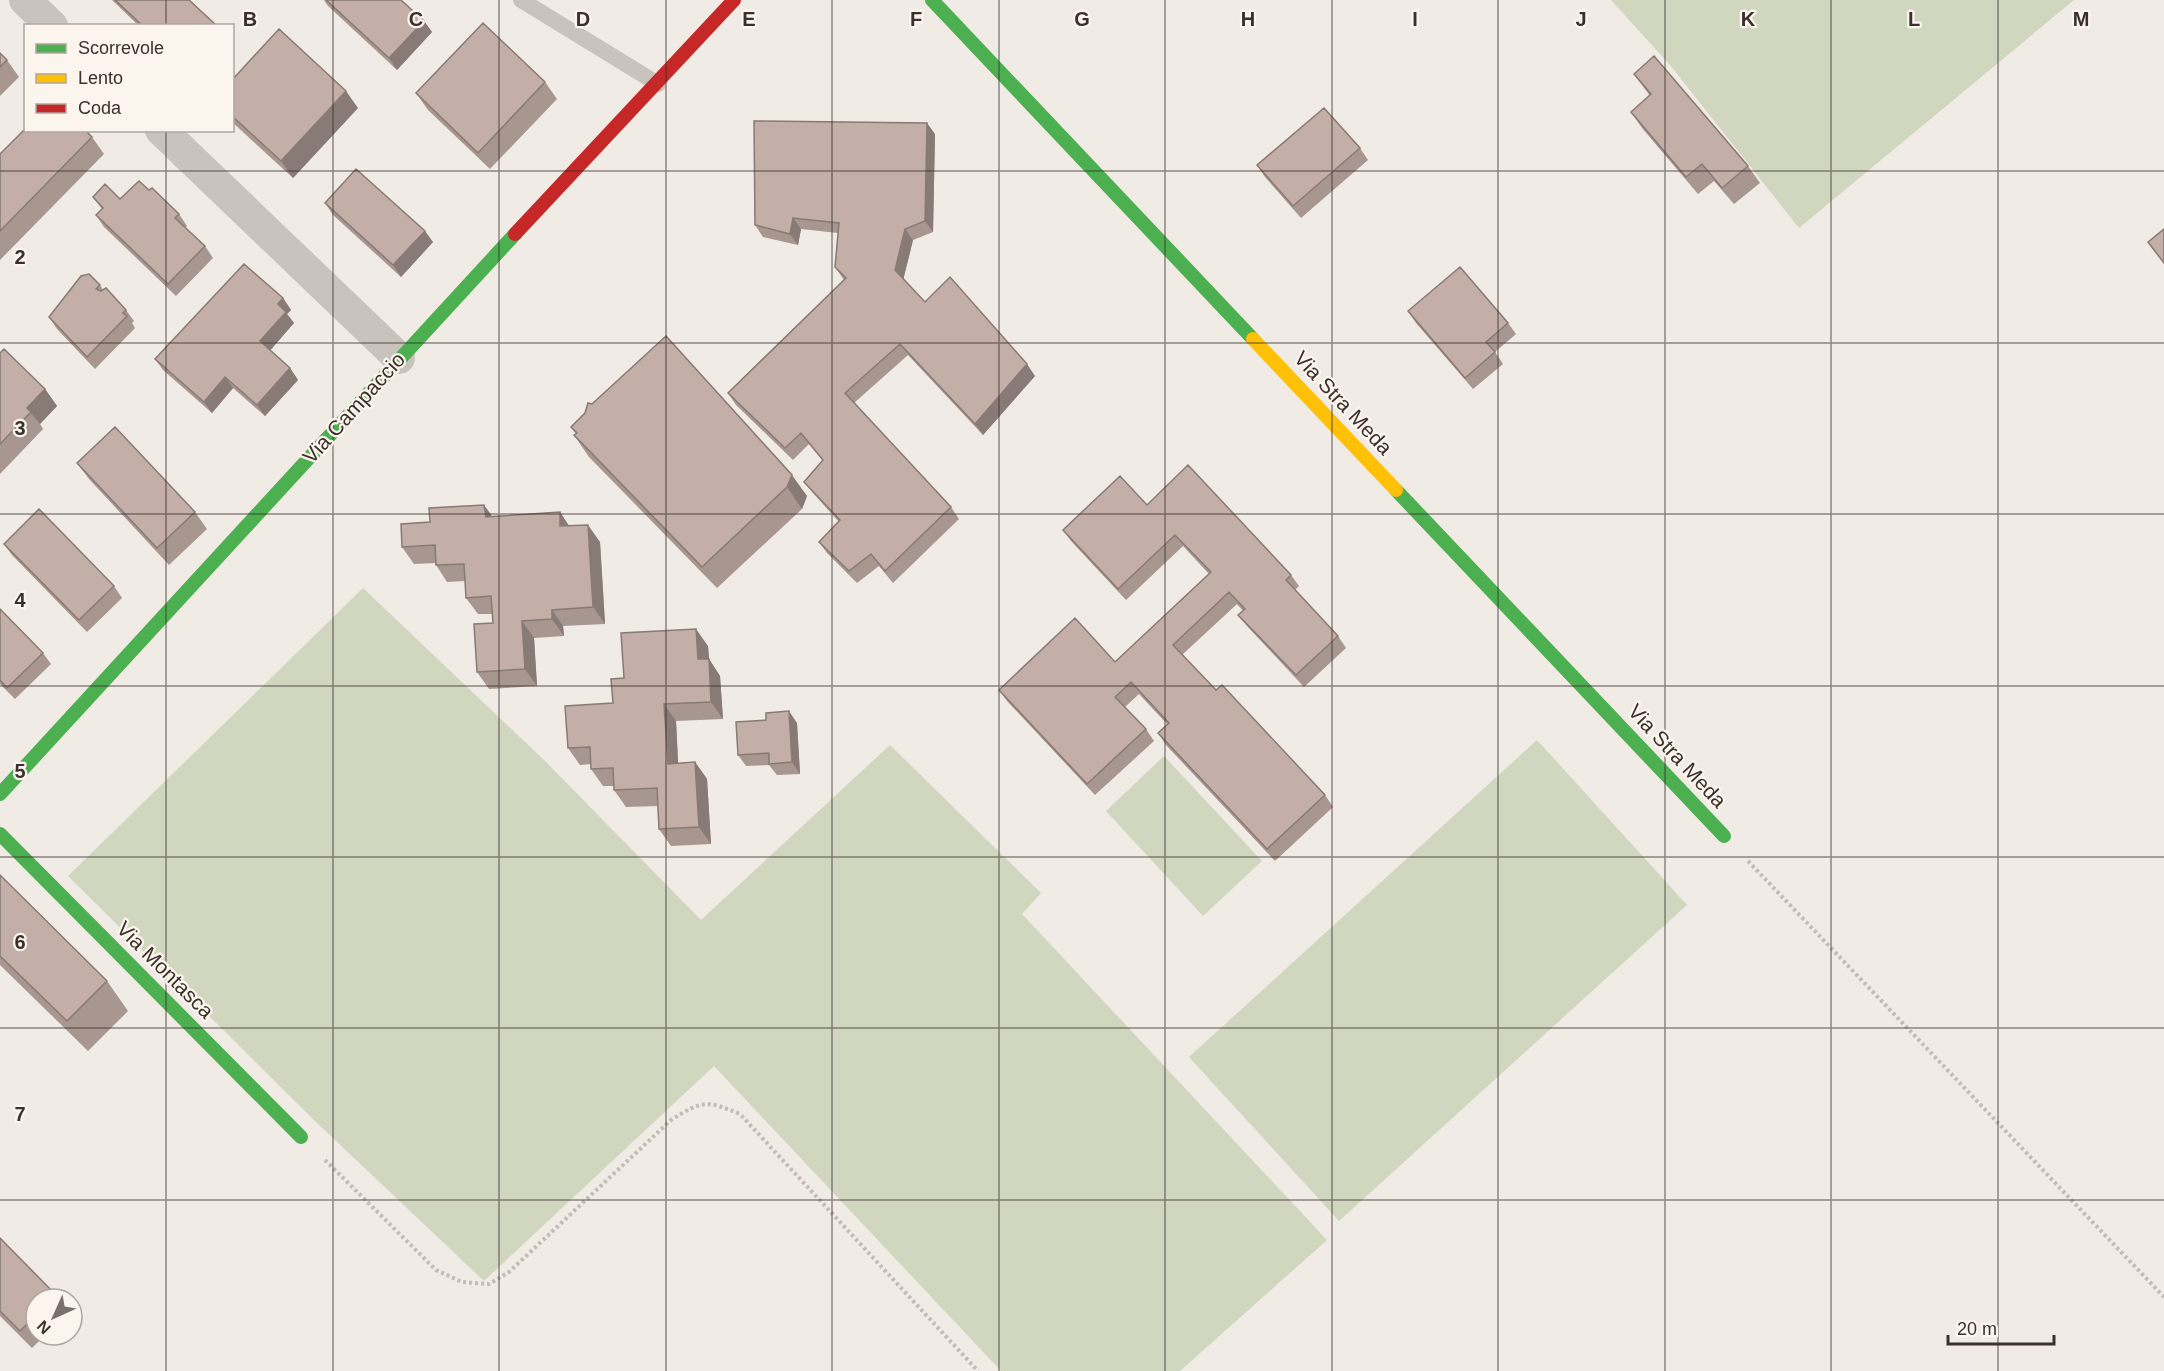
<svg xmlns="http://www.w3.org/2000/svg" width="2164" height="1371" font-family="Helvetica,sans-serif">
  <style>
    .green { fill: #d1d6bf }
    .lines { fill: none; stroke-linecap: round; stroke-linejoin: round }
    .path { stroke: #c2bbb6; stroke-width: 4; stroke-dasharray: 3 3; stroke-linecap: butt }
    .lane { stroke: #c9c3be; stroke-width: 16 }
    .street { stroke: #c9c3be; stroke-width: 32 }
    .fast { stroke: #4caf50; stroke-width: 14 }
    .slow { stroke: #ffc107; stroke-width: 14 }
    .jam { stroke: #c62828; stroke-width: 14 }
    .wall { fill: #a89690 }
    .shaded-wall { fill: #887a75 }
    .building { fill: #c3afa7; stroke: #887a75; stroke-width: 1.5 }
    .grid { fill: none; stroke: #3b302b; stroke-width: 1.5; stroke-opacity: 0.55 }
    .labels { text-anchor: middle; stroke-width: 4.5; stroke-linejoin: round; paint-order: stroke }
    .street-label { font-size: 21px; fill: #3b302b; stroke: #fbf5ee }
    .grid-label { font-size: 20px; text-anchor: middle; font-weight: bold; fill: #3b302b; stroke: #fbf5ee; stroke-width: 4.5; stroke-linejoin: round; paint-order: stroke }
  </style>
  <rect width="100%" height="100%" fill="#f0ebe5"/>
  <!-- green -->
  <path class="green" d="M1611 0H2074L1799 228 1670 65Z
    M363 588 544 760 701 920 890 745 1041 893 1022 914 1327 1240 1180 1371H1001L714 1066 484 1281 316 1122 68 876Z
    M1537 740 1687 905 1339 1221 1189 1057Z
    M1164 756 1262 861 1203 916 1106 811Z"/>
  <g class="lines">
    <!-- path -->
    <path class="path" d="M1748 861 2164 1297
      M325 1160 436 1270 462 1282 489 1284 509 1272 671 1120C703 1100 706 1100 740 1114L978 1371"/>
    <!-- lane -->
    <path class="lane" d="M521 0 658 84"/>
    <!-- street -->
    <path class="street" d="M25 0 52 26
      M161 130 399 358"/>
    <!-- fast -->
    <path class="fast" d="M932 0 1253 339
      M1396 490 1724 836
      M0 794 515 234
      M0 834 301 1137"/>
    <!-- slow -->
    <path class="slow" d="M1253 339 1396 490"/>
    <!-- jam -->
    <path class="jam" d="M515 234 734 0"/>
  </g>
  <!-- wall -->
  <path class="wall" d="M112 0H189L217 26H139Z
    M324 0H401L424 21 432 32 397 70 328 6Z
    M0 53 7 60 19 77 0 96Z
    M1634 74 1748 166 1760 183 1734 204 1714 181 1698 194 1642 128 1631 112 1650 96Z
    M232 80 358 108 293 178 232 122Z
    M545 82 557 99 490 169 428 110 416 93Z
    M935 134 933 232 913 240 903 279 925 302 1035 376 983 435 908 355 854 403 951 507 959 519 893 583 879 566 857 583 827 553 819 542 839 522 813 493 804 482 823 461 809 444 793 460 736 405 728 393 844 280 835 267 838 233 801 229 798 245 763 237 755 225Z
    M92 137 104 154 0 260V154Z
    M1360 148 1368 160 1301 218 1265 177 1257 165Z
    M149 190 179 214 187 226 185 228 205 246 213 258 176 296 104 227 96 215 102 209 93 197 120 199Z
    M325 203 433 242 401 277 333 215Z
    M100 285 103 290 126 310 134 321 132 323 135 328 95 369 57 329 49 317Z
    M283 298 291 310 287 314 294 323 270 350 290 368 298 380 265 416 233 388 212 413 163 370 155 359Z
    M1408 311 1508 323 1516 334 1495 352 1503 364 1473 389 1416 323Z
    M666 336 807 496 802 509 717 588 589 457 574 435 576 434 571 427 585 413 592 404Z
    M0 353 45 389 57 406 40 424 43 429 0 474Z
    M77 463 195 512 207 529 169 565 89 479Z
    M484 505 492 516 560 512 569 526 600 542 605 624 563 626 564 636 534 638 537 686 489 689 477 672 493 623 492 614H478L466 598 465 581 447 582 436 565V563L414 564 402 547 430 522Z
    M1147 505 1291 575 1299 586 1295 590 1338 636 1346 648 1304 687 1247 626 1238 615 1243 611 1237 604 1182 655 1216 690 1325 795 1333 807 1275 861 1166 745 1158 733 1167 724 1139 694 1125 707 1146 729 1154 741 1095 795 1007 701 999 690 1115 662 1209 574 1183 546 1126 600 1071 541 1063 530Z
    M4 544 114 586 122 598 87 632 12 555Z
    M0 609 43 653 51 664 15 699 0 684Z
    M708 646 709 659 720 676 723 719 676 721 678 763 695 762 707 779 711 844 671 846 659 829 658 806 626 807 614 790V786H603L591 769V764L580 765 568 748 613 703 624 678Z
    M797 723 800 774 777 775 769 765 746 766 738 755Z
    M0 875 107 981 128 1011 88 1051 0 965Z
    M0 1238 56 1295 59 1299H36V1335H45L32 1348 0 1316Z"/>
  <!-- shaded-wall -->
  <path class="shaded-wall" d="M424 21 432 32 397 70 389 58Z
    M346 91 358 108 293 178 281 161Z
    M927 123 935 134 933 232 925 221Z
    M793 218 801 229 798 245 790 234Z
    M905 229 913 240 903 281 895 270Z
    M425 231 433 242 401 277 393 265Z
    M283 298 291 310 287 314 294 323 268 353 260 341 278 304Z
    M1027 364 1035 376 983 435 975 424Z
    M290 368 298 380 265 416 257 405Z
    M225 377 233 388 212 413 204 402Z
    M45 389 57 406 40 424 27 408Z
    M792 475 807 496 802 509 787 487Z
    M484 505 496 522 486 517Z
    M560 512 571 529 560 526Z
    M588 525 600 542 605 624 593 607Z
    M552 610 563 626 564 636 552 619Z
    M522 621 534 638 537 686 525 669Z
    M696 629 708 646 709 659 720 676 723 719 711 702 698 659Z
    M664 704 676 721 679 780 668 764Z
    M789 711 797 723 800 774 792 762Z
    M695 762 707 779 711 844 699 827Z"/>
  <!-- building -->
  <path class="building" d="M115 0H189L216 25 215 26H143Z
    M326 0H401L424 21 389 58Z
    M483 23 545 82 478 153 416 93Z
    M279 29 346 91 281 161 232 116V80Z
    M0 53 7 60 0 67Z
    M1654 56 1748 166 1722 188 1702 164 1686 177 1631 112 1651 94 1634 74Z
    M1324 108 1360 148 1293 206 1257 165Z
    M754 121 927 123 925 221 905 229 895 270 925 302 950 277 1027 364 975 424 900 344 845 393 951 507 885 571 871 554 849 571 819 542 840 520 804 482 823 460 801 433 785 448 728 393 846 278 835 267 839 223 793 218 790 234 755 225Z
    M26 128V130H85L92 137 0 231V154Z
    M356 169 425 231 393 265 325 203Z
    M139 181 149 190 152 188 179 214 175 218 205 246 168 284 96 215 103 208 93 197 105 184 120 199Z
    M2164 229V263L2148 242Z
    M244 264 283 298 278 304 286 312 260 341 290 368 257 405 225 377 204 402 155 359Z
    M1460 267 1508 323 1486 342 1495 352 1465 378 1408 311Z
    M89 274 100 285 96 289 101 291 106 288 126 310 123 313 127 316 87 357 49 317 81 276Z
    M666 336 792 475 787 487 702 567 574 435 577 433 571 427 585 413 588 403 592 404Z
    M4 349 45 389 27 408 31 412 0 444V353Z
    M115 427 195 512 157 548 77 463Z
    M1188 465 1291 575 1286 580 1338 636 1296 675 1238 615 1245 609 1229 592 1173 645 1216 690 1222 685 1325 795 1267 849 1158 733 1169 723 1131 682 1115 697 1146 729 1087 784 999 690 1075 618 1115 662 1211 572 1175 535 1118 589 1063 530 1120 476 1147 505Z
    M484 505 486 517 560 512V526L588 525 593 607 552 610V619L522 621 525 669 477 672 474 624 493 623 491 596 466 598 464 564 436 565 435 545 402 547 401 524 430 522 429 508Z
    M39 509 114 586 79 620 4 544Z
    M0 609 43 653 7 688 0 680Z
    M696 629 698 659H709L711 702 664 704 668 764 695 762 699 827 659 829 657 788 614 790 613 768 591 769 590 747 568 748 565 706 613 703 611 679 624 678 621 633Z
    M789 711 792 762 769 764V753L738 755 736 722 766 720V713Z
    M0 875 107 981 67 1021 0 956Z
    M0 1238 56 1295 52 1299H36V1315L20 1331 0 1311Z"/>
  <!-- grid -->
  <path class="grid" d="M166 0V26M333 0V1371M499 0V1371M666 0V1371M832 0V1371M999 0V1371M1165 0V1371M1332 0V1371M1498 0V1371M1665 0V1371M1831 0V1371M1998 0V1371M166 130V1371M0 171H2164M0 343H2164M0 514H2164M0 686H2164M0 857H2164M0 1028H2164M0 1200H2164"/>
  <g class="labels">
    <!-- street labels -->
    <g class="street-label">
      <text transform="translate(1343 403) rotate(47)" y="7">Via Stra Meda</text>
      <text transform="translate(354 408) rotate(-48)" y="7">Via Campaccio</text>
      <text transform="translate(1677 756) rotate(47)" y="7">Via Stra Meda</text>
      <text transform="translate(165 970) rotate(45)" y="7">Via Montasca</text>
    </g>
  </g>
  <g class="grid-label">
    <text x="250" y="26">B</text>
    <text x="416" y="26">C</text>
    <text x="583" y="26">D</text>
    <text x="749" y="26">E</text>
    <text x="916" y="26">F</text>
    <text x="1082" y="26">G</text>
    <text x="1248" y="26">H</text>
    <text x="1415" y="26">I</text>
    <text x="1581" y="26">J</text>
    <text x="1748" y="26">K</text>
    <text x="1914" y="26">L</text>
    <text x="2081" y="26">M</text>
    <text x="20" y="264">2</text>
    <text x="20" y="435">3</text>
    <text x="20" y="607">4</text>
    <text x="20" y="778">5</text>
    <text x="20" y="949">6</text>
    <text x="20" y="1121">7</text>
  </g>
  <!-- legend -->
  <rect x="24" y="24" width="210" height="108" fill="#fbf5ee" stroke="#aea6a0" stroke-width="1.5"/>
  <rect x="36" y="44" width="30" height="9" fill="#4caf50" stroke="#aea6a0" stroke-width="1.5"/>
  <text x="78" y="54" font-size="18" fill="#3b302b">Scorrevole</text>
  <rect x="36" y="74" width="30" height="9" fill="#ffc107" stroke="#aea6a0" stroke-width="1.5"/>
  <text x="78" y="84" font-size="18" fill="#3b302b">Lento</text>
  <rect x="36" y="104" width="30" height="9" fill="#c62828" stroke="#aea6a0" stroke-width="1.5"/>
  <text x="78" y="114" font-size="18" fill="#3b302b">Coda</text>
  <!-- north arrow -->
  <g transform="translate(54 1317) rotate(225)"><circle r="28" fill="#fbf5ee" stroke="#aea6a0" stroke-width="1.5"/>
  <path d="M0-4.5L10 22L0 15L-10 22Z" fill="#7a716c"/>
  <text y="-9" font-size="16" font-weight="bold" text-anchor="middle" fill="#3b302b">N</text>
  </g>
  <!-- scale -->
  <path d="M1948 1335v9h106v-9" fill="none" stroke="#3b302b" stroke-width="3"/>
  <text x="1957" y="1335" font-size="18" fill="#3b302b" stroke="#fbf5ee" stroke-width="4.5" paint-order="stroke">20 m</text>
</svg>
